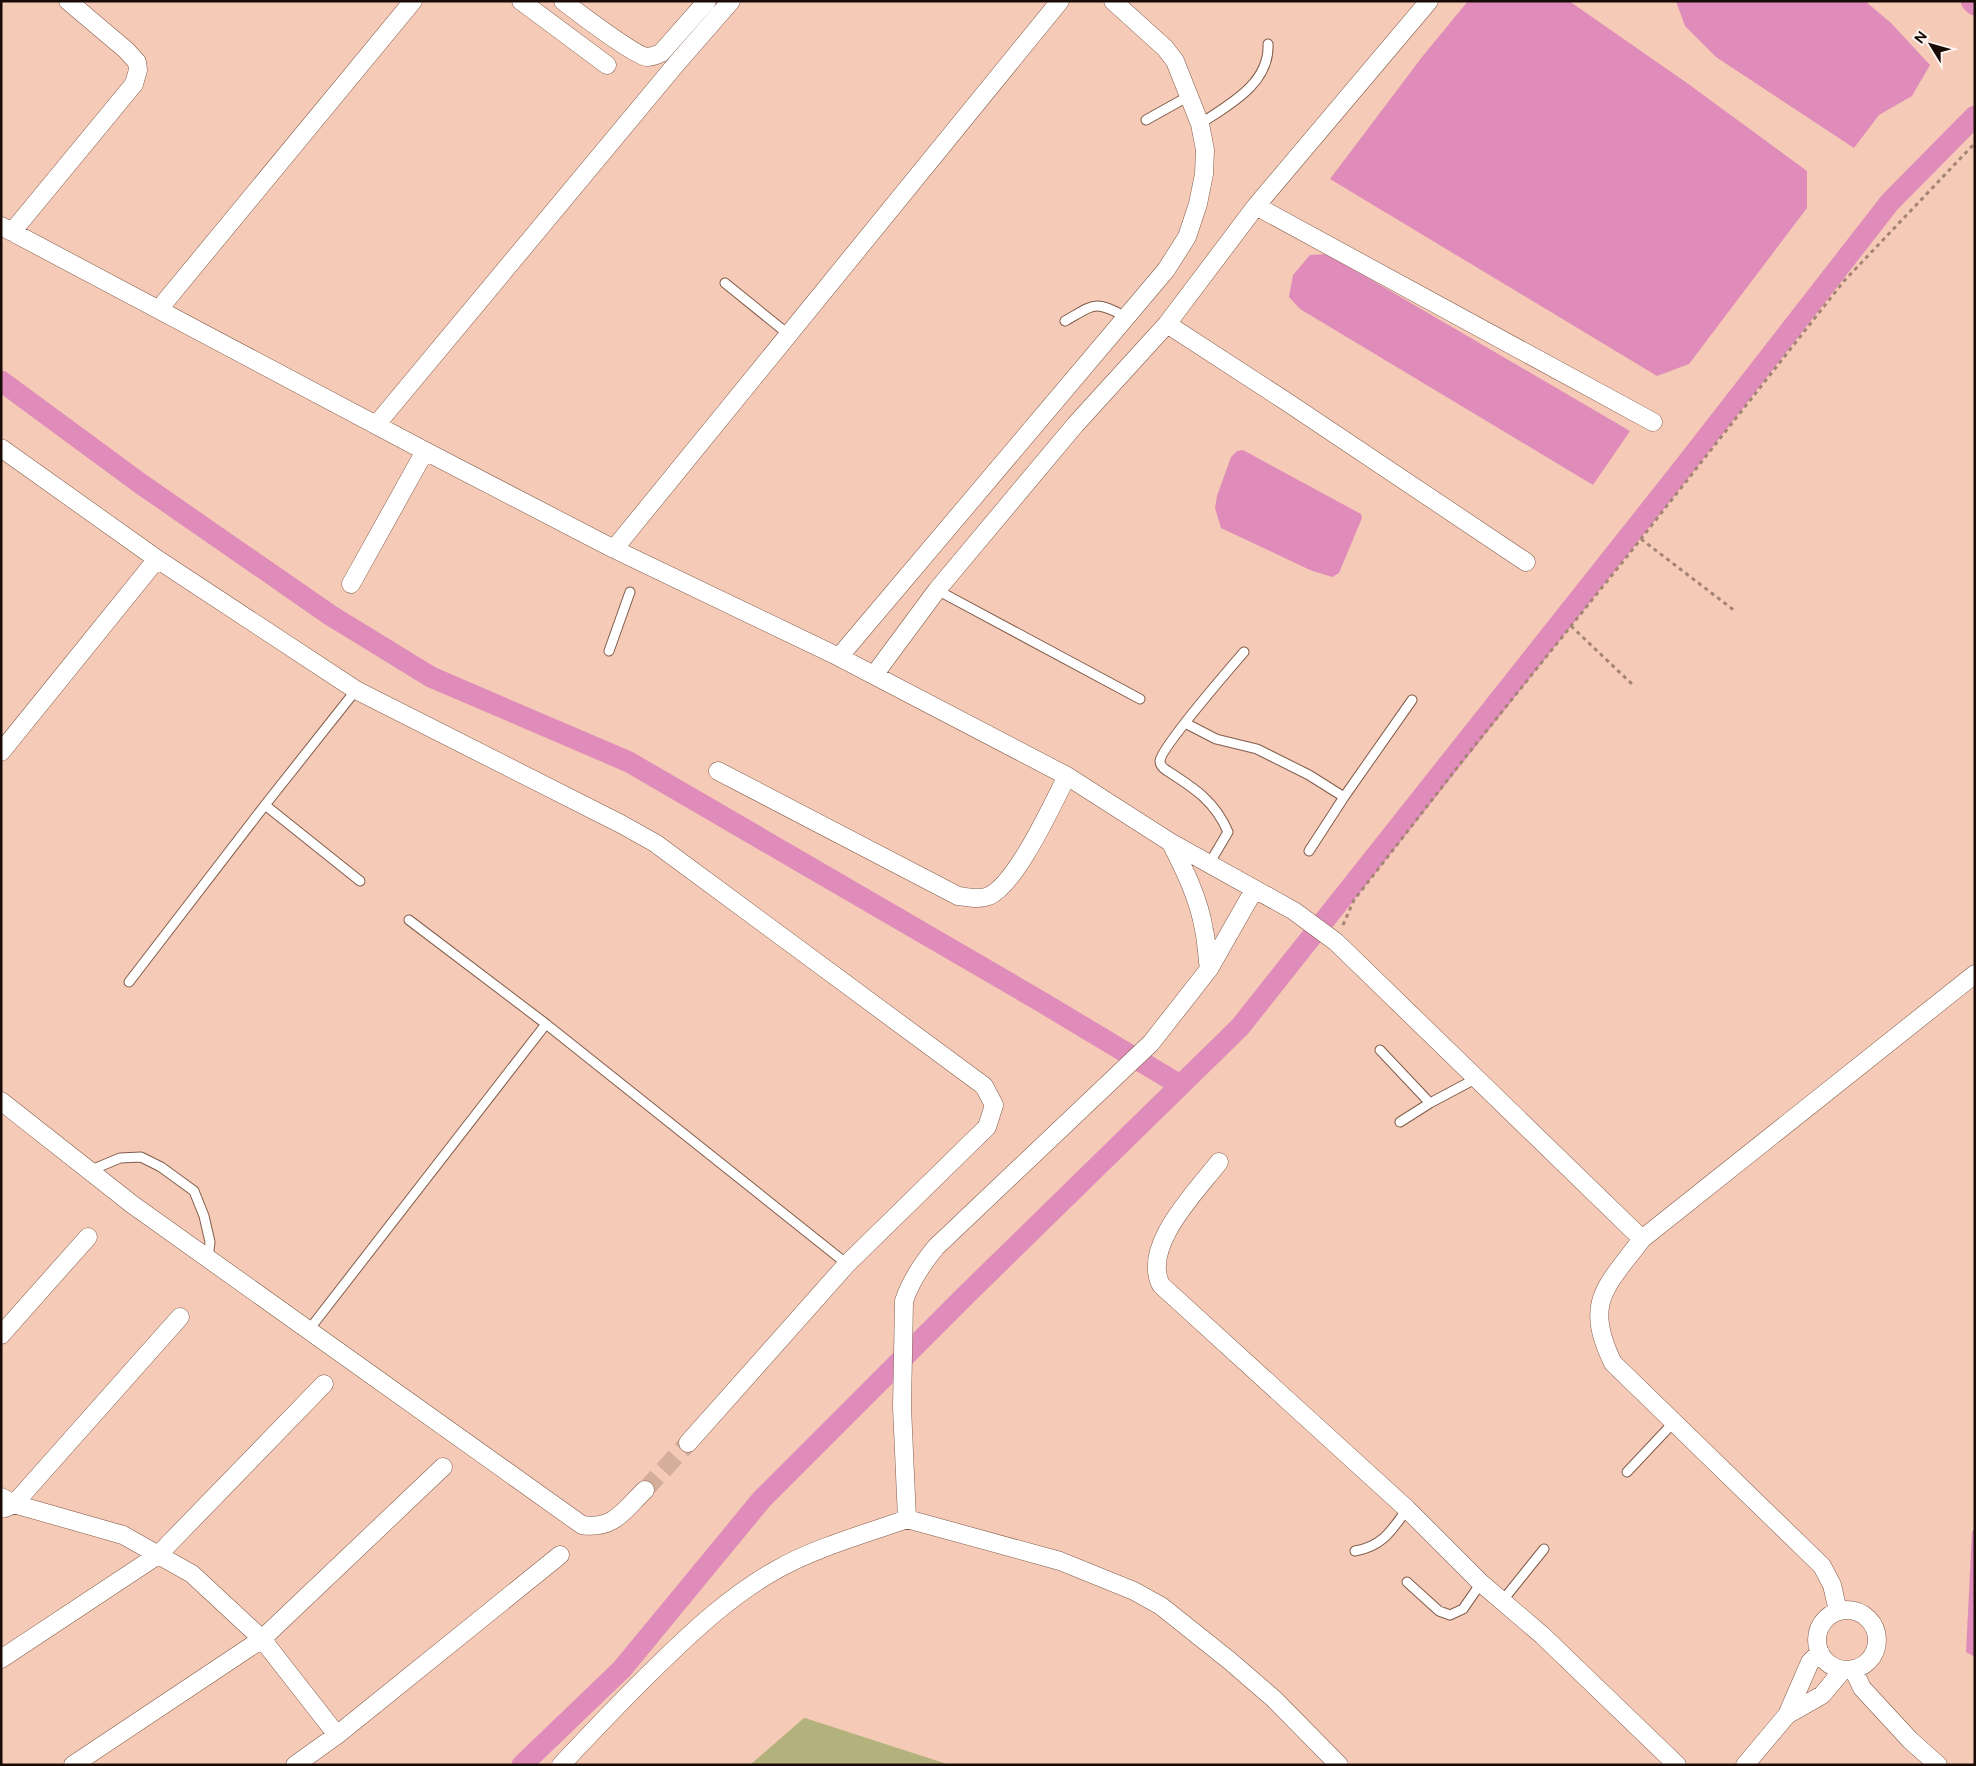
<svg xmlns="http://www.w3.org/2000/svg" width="1976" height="1766" font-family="Figtree,sans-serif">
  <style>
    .green { fill: #b3b27d }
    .water { fill: #e08cba }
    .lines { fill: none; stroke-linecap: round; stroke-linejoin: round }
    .canal { stroke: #e08cba; stroke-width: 21 }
    .street-tunnel { stroke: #d4ad9b; stroke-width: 18; stroke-dasharray: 18 9; stroke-linecap: butt }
    .lane-casing { stroke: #825d4b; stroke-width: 11 }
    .street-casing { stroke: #825d4b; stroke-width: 19 }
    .path { stroke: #a48475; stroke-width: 3; stroke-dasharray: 4 4; stroke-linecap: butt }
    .lane { stroke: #fff; stroke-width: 9 }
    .street { stroke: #fff; stroke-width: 18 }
  </style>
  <rect width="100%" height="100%" fill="#f5cab6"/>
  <!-- green -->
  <path class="green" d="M804 1718H805L950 1765H750Z"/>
  <!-- water -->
  <path class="water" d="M1468 1H1569L1687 83 1807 171V208L1689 364 1657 376 1330 179 1422 57Z
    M1676 1H1865L1891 23 1930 65 1912 96 1879 115 1854 148 1716 57 1685 26Z
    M1327 254 1630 431 1593 485 1300 309 1289 297 1293 275 1310 255Z
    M1243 450 1361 514 1362 518 1339 573 1332 577 1310 570 1221 528 1215 508 1217 496 1231 457 1237 451Z
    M1975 1528V1657L1966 1652 1972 1532Z"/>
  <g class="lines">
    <!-- canal -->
    <path class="canal" d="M1971 1 1975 5
      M1 381 141 484 330 615 431 677 629 762 1040 1001 1180 1085
      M522 1765 622 1669 762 1499 966 1295 1240 1027 1679 473 1890 202 1975 116"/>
    <!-- street-tunnel -->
    <path class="street-tunnel" d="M645 1490 688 1443"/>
    <!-- lane casing -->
    <g class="lane-casing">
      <path id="lane" d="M1146 120 1189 96
        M1200 124C1228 105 1270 84 1268 44
        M725 283 788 334
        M1065 321C1095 304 1094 300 1126 317
        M937 590 1140 699
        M609 651 630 592
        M1185 723 1216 739 1257 749 1309 775 1344 797 1412 700
        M265 805 360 881
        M1309 851 1344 797
        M1209 864 1228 832C1215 801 1194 788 1166 770 1163 768 1160 765 1160 761 1160 749 1231 667 1244 652
        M409 920 546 1024 847 1264
        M129 982 265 805 356 690
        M1380 1050 1430 1103
        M1400 1122 1430 1103 1477 1078
        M89 1171 120 1158 141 1157 161 1167 194 1191 204 1216 210 1242 208 1259
        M308 1331 546 1024
        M1627 1472 1674 1422
        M1355 1551C1383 1546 1392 1530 1407 1509
        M1407 1582 1439 1611 1450 1615 1463 1609 1481 1583
        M1503 1600 1544 1549"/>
    </g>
    <!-- street casing -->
    <g class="street-casing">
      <path id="street" d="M521 1 607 65
        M563 1C576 11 635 56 647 57 652 57 656 55 661 53L707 1
        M1256 206 1653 422
        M1 226 425 451 614 549 839 657 1067 776 1170 842 1294 911 1336 942 1642 1239
        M12 232 134 84 138 70 137 62 126 50 68 1
        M159 309 413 1
        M1167 324 1287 402 1526 562
        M376 425 677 63 731 1
        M1 448 157 559 356 690 621 824 655 843 984 1086 994 1105 987 1127 847 1264 688 1443
        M614 549 1060 1
        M351 584 425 451
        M839 657 1166 270 1187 237 1198 204 1204 174 1205 150 1200 124 1175 61 1165 48 1113 1
        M874 675 937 590 1075 425 1167 324 1256 206 1429 1
        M1 752 157 559
        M718 771 958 896C968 897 979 900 989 896 1017 883 1052 805 1067 776
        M1171 843C1185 871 1199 899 1204 930 1207 943 1207 957 1209 969
        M1254 890 1209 969 1151 1043 936 1247C922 1264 911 1280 904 1301L902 1407 907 1519 1060 1561 1134 1591 1161 1606 1230 1661 1274 1699 1339 1765
        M1 1101 133 1205 582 1525C614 1530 624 1510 645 1490
        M1219 1162C1197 1191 1141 1246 1161 1285L1407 1509 1481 1583 1542 1635 1677 1765
        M1 1335 88 1237
        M1 1497 14 1504 123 1535 192 1574 262 1639 337 1735
        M5 1508 14 1504 180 1317
        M1817 1640a30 30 0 1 1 60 0a30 30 0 1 1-60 0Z
        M1838 1611 1832 1585 1822 1566 1613 1363C1583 1302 1606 1287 1642 1239L1975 974
        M1 1659 158 1555 324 1384
        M1853 1669 1862 1688 1910 1740 1938 1765
        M1787 1715 1822 1695 1843 1670
        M73 1765 262 1639 443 1467
        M295 1765 337 1735 560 1555
        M561 1765C592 1732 623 1699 656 1667 693 1631 730 1596 776 1570 814 1548 865 1534 907 1519
        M1745 1765 1787 1715 1810 1662 1820 1652"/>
    </g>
    <!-- path -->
    <path class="path" d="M1641 539 1735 611
      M1571 626 1632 684
      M1343 925 1354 900 1463 760 1629 554 1844 281 1975 143"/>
    <!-- lane -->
    <use href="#lane" class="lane"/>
    <!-- street -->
    <use href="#street" class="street"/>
  </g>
  <!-- border -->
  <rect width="1976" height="1766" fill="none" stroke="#180a04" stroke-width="5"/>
  <!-- north arrow -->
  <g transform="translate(1931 45) rotate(307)" stroke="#fdf4f0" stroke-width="4" paint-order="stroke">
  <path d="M0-4L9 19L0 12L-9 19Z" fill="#180a04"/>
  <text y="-8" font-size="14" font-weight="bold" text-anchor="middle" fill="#180a04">N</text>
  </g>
</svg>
